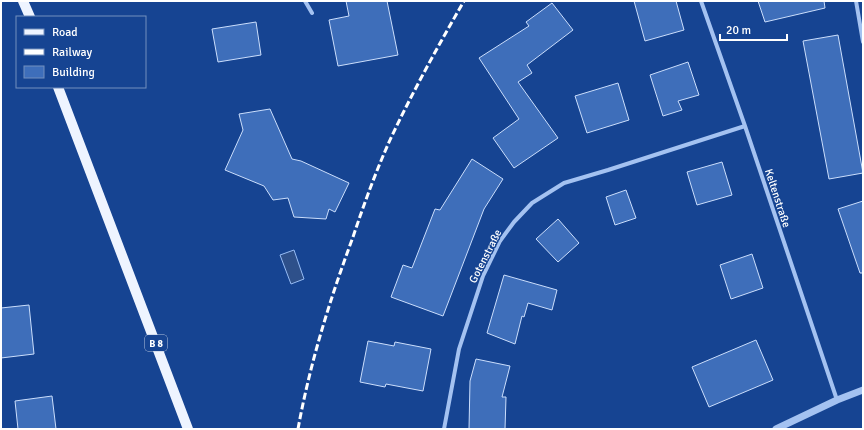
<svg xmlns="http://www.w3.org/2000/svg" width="864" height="430" font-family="Signika,sans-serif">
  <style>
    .water { fill: #2e508a; stroke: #97bcf4 }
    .building { fill: #3e6eba; stroke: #cbdefc }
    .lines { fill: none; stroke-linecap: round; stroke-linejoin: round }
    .minor { stroke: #a4c2f1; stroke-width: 4 }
    .tertiary { stroke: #a4c2f1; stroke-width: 7 }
    .primary { stroke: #eef4ff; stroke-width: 10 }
    .rail { stroke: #fff; stroke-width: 3; stroke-dasharray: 7 3; stroke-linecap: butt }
    .labels { text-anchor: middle; stroke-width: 3; stroke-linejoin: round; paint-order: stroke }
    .shield { fill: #164492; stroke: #b9c7de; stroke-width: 1 }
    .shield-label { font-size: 10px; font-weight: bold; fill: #fff }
    .street-label { font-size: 11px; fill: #fff; stroke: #164492 }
  </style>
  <rect width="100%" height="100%" fill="#164492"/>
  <!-- water -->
  <path class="water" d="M294 250 304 279 291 284 280 255Z"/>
  <!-- building -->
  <path class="building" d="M346 1H387L398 55 338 66 329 20 349 16Z
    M634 1H676L684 30 645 41Z
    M758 1H824L825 8 765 22Z
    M552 3 573 30 527 65 532 73 518 82 558 138 514 168 493 138 519 119 479 58 529 26 526 22Z
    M256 22 261 55 218 62 212 29Z
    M838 35 863 173 829 179 803 41Z
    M688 62 699 95 678 101 682 110 663 116 650 75Z
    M618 83 629 120 587 133 575 96Z
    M270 109 292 159 301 161 349 183 335 212 329 209 326 219 294 217 288 198 273 200 264 186 225 170 243 130 239 114Z
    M472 159 503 179 484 209 443 316 391 297 403 265 412 268 435 209 440 210Z
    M722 162 732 195 697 205 687 172Z
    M626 190 636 218 615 225 606 197Z
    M863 201V273H860L838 209Z
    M558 219 579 243 558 262 536 239Z
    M752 254 763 288 731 299 720 265Z
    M504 275 557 290 552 310 528 303 524 317 522 316 515 344 487 333Z
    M29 305 34 354 1 358V308Z
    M756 340 773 380 709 407 692 367Z
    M368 341 394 346 395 342 431 349 423 391 386 384 385 387 360 382Z
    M476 359 510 366 502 397H506L505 429H469L470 381Z
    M52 396 56 429H18L15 401Z"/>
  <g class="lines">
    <!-- minor -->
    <path class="minor" d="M305 1 312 13
      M701 1 745 126 837 400
      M856 1 863 42
      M444 429 459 349 483 276 500 241 514 222 532 203 564 183 608 170 745 126"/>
    <!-- tertiary -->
    <path class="tertiary" d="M776 429 837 400 863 390"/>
    <!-- primary -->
    <path class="primary" d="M23 1 30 17
      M58 87 188 429"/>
    <!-- rail -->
    <path class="rail" d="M298 429C310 363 330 299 353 237 364 204 376 171 390 140 412 93 438 46 464 1"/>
  </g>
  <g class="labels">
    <!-- shield labels -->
    <rect class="shield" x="145" y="335" width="22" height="16" rx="3"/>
    <g class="shield-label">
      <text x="156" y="347">B 8</text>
    </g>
    <!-- street labels -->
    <g class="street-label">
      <text transform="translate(778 198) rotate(72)" y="4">Keltenstraße</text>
      <text transform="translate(485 256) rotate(-63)" y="4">Gotenstraße</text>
    </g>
  </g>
  <!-- border -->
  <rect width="864" height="430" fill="none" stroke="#ffffff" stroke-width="4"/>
  <!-- legend -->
  <rect x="16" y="16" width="130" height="72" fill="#164492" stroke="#738fbe"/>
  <rect x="24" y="29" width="20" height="6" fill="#eef4ff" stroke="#738fbe"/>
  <text x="52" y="36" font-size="12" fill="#ffffff">Road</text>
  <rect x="24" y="49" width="20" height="6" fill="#ffffff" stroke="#738fbe"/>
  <text x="52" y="56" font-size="12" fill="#ffffff">Railway</text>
  <rect x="24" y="66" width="20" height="12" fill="#3e6eba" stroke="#738fbe"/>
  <text x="52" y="76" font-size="12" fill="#ffffff">Building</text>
  <!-- scale -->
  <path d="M720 34v6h67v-6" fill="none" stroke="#ffffff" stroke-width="2"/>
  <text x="726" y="34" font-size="12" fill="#ffffff" stroke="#164492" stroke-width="3" paint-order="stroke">20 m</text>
</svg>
